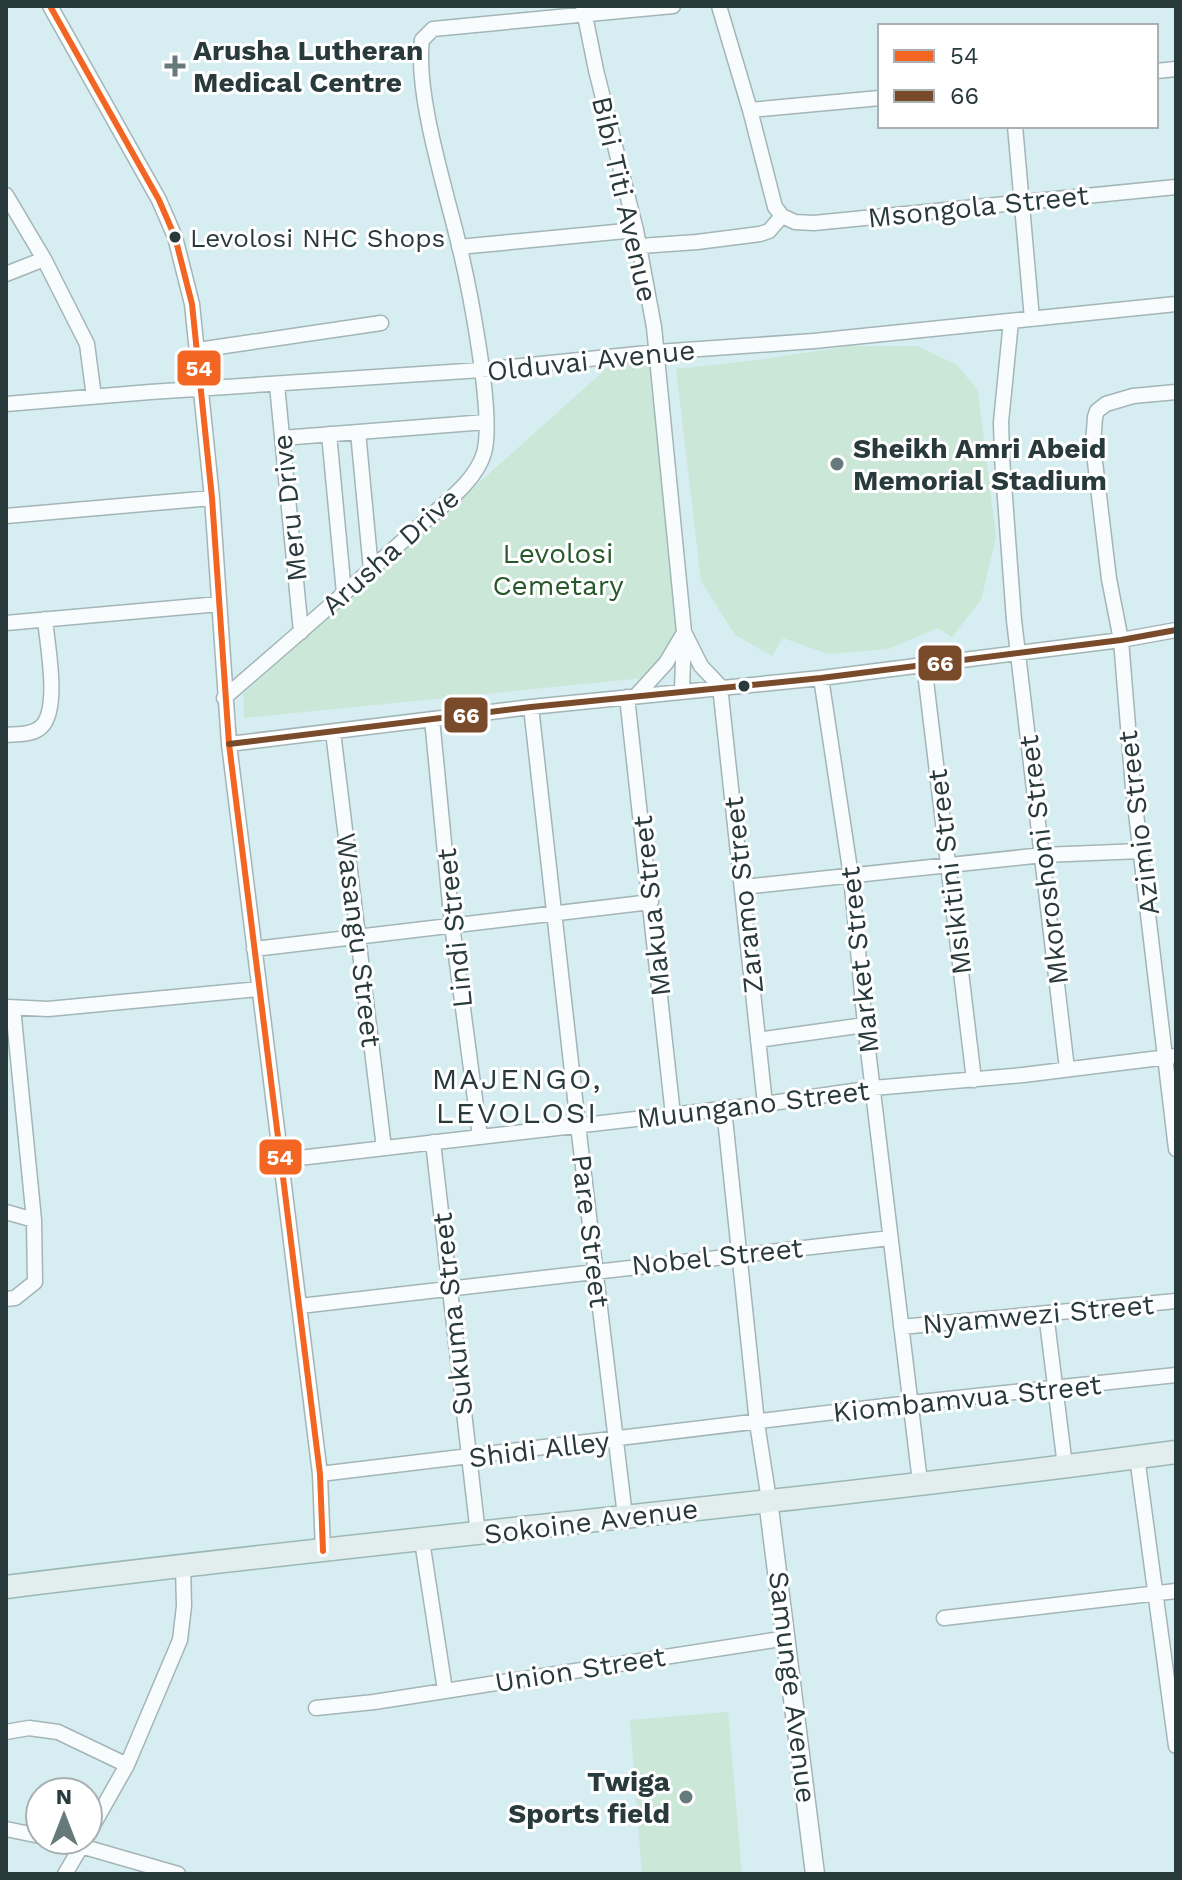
<svg xmlns="http://www.w3.org/2000/svg" width="1182" height="1880" font-family="'Work Sans',sans-serif">
  <style>
    .green { fill: #cae7d7 }
    .lines { fill: none; stroke-linecap: round; stroke-linejoin: round }
    .minor-casing { stroke: #a3b5b7; stroke-width: 17 }
    .tertiary-casing { stroke: #a3b5b7; stroke-width: 21 }
    .primary-casing { stroke: #9cb8b5; stroke-width: 25 }
    .minor { stroke: #f9fcfd; stroke-width: 14 }
    .tertiary { stroke: #f9fcfd; stroke-width: 18 }
    .primary { stroke: #e2eeed; stroke-width: 22 }
    .bus-1-casing { stroke: #fff; stroke-width: 12 }
    .bus-2-casing { stroke: #fff; stroke-width: 12 }
    .bus-1 { stroke: #f26522; stroke-width: 6 }
    .bus-2 { stroke: #7a4b2a; stroke-width: 6 }
    .poi-dot { fill: #66797b; stroke: #fff; stroke-width: 3 }
    .bus-dot { fill: #293a3c; stroke: #fff; stroke-width: 3 }
    .labels { text-anchor: middle; stroke-width: 6; stroke-linejoin: round; paint-order: stroke }
    .bus-label { font-size: 26px; fill: #293a3c; stroke: #fff; text-anchor: start }
    .poi-label { font-size: 28px; font-weight: bold; fill: #293a3c; stroke: #fff; text-anchor: start }
    .street-label { font-size: 28px; fill: #293a3c; stroke: #fff }
    .park-label { font-size: 28px; fill: #26582a; stroke: #fff }
    .neighbourhood-label { font-size: 30px; letter-spacing: 2px; fill: #293a3c; stroke: #fff }
    .line-badge { stroke: #fff; stroke-width: 3 }
    .badge-label { font-size: 22px; text-anchor: middle; font-weight: bold; fill: #fff }
  </style>
  <rect width="100%" height="100%" fill="#d6eef1"/>
  <!-- green -->
  <path class="green" d="M851 346H917L957 365 978 391 996 537 981 600 952 637 937 628 888 649 828 654 783 638 772 656 735 635 701 581 676 369 757 360Z
    M649 349 684 631 644 678 244 718 243 694 626 351Z
    M728 1712 742 1874H642L630 1720Z"/>
  <g class="lines">
    <!-- minor casing -->
    <g class="minor-casing">
      <path id="minor" d="M50 6 159 200 175 237 192 304 212 498 229 744 320 1474 323 1551
        M583 6 596 70 636 230 654 327 684 632 682 690
        M719 6 750 110 775 207 782 216 795 222 814 223 1176 187
        M1156 71 1176 69
        M750 110 880 98
        M1015 126 1032 319
        M6 195 44 259 87 344 94 397
        M640 246 697 242 760 234 769 231 782 216
        M459 247 636 230
        M6 274 44 259
        M1011 321 1001 422 1002 457 1014 620 1067 1069
        M198 350 381 323
        M277 385 301 632
        M1176 392 1133 396 1106 404 1097 411 1095 417 1093 445 1109 579 1121 640 1133 788 1176 1149
        M6 404 150 392 481 370 657 352 814 341 1176 304
        M358 432 371 570
        M329 434 344 593
        M282 438 486 422
        M6 516 212 498
        M6 623 219 604
        M685 634 701 666 720 686 765 1104
        M924 664 974 1080
        M821 678 851 876 865 1025 920 1482
        M636 696 666 663 682 636
        M627 697 673 1115
        M224 698C289 642 353 586 416 529 438 508 475 484 484 453 495 415 468 280 457 237 444 184 415 92 422 40L433 29 673 6
        M531 707 578 1125 625 1516
        M432 719 452 925 480 1137
        M333 732 384 1148
        M6 735C18 734 34 735 42 726 60 707 47 644 45 619
        M229 744 531 707 821 678 1121 640 1176 630
        M743 887 1043 855 1141 851
        M254 949 651 902
        M8 1007 48 1009 258 989
        M758 1040 865 1025
        M724 1109 757 1423 769 1500
        M433 1142 478 1534
        M282 1160 765 1104 873 1088 1023 1075 1176 1056
        M6 1212 34 1220
        M6 1299 15 1298 35 1282 34 1220 13 1008
        M300 1306 890 1238
        M1046 1313 1065 1466
        M901 1327 1176 1301
        M1137 1457 1176 1746
        M320 1474 910 1403 1176 1375
        M422 1541 445 1690
        M944 1618 1176 1591
        M316 1708 374 1702 787 1638
        M6 1732 29 1728 58 1732 127 1765
        M6 1829 40 1836
        M88 1834 127 1765 180 1640 184 1606 183 1566
        M60 1840 178 1874
        M65 1874 85 1840"/>
    </g>
    <!-- tertiary casing -->
    <g class="tertiary-casing">
      <path id="tertiary" d="M768 1500 815 1874"/>
    </g>
    <!-- primary casing -->
    <g class="primary-casing">
      <path id="primary" d="M6 1587C395 1538 787 1504 1176 1452"/>
    </g>
    <!-- minor -->
    <use href="#minor" class="minor"/>
    <!-- tertiary -->
    <use href="#tertiary" class="tertiary"/>
    <!-- primary -->
    <use href="#primary" class="primary"/>
    <!-- bus-1 casing -->
    <g class="bus-1-casing">
      <path id="bus-1" d="M50 6 159 200 175 237 192 304 212 498 229 744 320 1474 323 1551"/>
    </g>
    <!-- bus-2 casing -->
    <g class="bus-2-casing">
      <path id="bus-2" d="M229 744 531 707 821 678 1121 640 1176 630"/>
    </g>
    <!-- bus-1 -->
    <use href="#bus-1" class="bus-1"/>
    <!-- bus-2 -->
    <use href="#bus-2" class="bus-2"/>
  </g>
  <!-- markers -->
  <g class="poi-dot">
    <path d="M171 54h8v8h8v8h-8v8h-8v-8h-8v-8h8z"/>
    <circle cx="837" cy="464" r="8"/>
    <circle cx="686" cy="1797" r="8"/>
  </g>
  <g class="bus-dot">
    <circle cx="175" cy="237" r="7"/>
    <circle cx="744" cy="686" r="7"/>
  </g>
  <g class="labels">
    <!-- bus labels -->
    <g class="bus-label">
      <text x="190" y="247">Levolosi NHC Shops</text>
    </g>
    <!-- poi labels -->
    <g class="poi-label">
      <text x="193" y="60">Arusha Lutheran<tspan x="193" dy="32">Medical Centre</tspan></text>
      <text x="853" y="458">Sheikh Amri Abeid<tspan x="853" dy="32">Memorial Stadium</tspan></text>
      <text x="670" y="1791" text-anchor="end">Twiga<tspan x="670" dy="32">Sports field</tspan></text>
    </g>
    <!-- street labels -->
    <g class="street-label">
      <text transform="translate(625 199) rotate(77)" y="10">Bibi Titi Avenue</text>
      <text transform="translate(978 206) rotate(-6)" y="10">Msongola Street</text>
      <text transform="translate(591 360) rotate(-6)" y="10">Olduvai Avenue</text>
      <text transform="translate(289 508) rotate(-96)" y="10">Meru Drive</text>
      <text transform="translate(390 551) rotate(-42)" y="10">Arusha Drive</text>
      <text transform="translate(1138 823) rotate(-97)" y="10">Azimio Street</text>
      <text transform="translate(1043 860) rotate(-97)" y="10">Mkoroshoni Street</text>
      <text transform="translate(949 872) rotate(-97)" y="10">Msikitini Street</text>
      <text transform="translate(743 895) rotate(-96)" y="10">Zaramo Street</text>
      <text transform="translate(651 906) rotate(-96)" y="10">Makua Street</text>
      <text transform="translate(454 928) rotate(-96)" y="10">Lindi Street</text>
      <text transform="translate(359 940) rotate(83)" y="10">Wasangu Street</text>
      <text transform="translate(859 960) rotate(-96)" y="10">Market Street</text>
      <text transform="translate(753 1104) rotate(-7)" y="10">Muungano Street</text>
      <text transform="translate(591 1231) rotate(83)" y="10">Pare Street</text>
      <text transform="translate(717 1256) rotate(-6)" y="10">Nobel Street</text>
      <text transform="translate(452 1314) rotate(-96)" y="10">Sukuma Street</text>
      <text transform="translate(1038 1314) rotate(-5)" y="10">Nyamwezi Street</text>
      <text transform="translate(967 1398) rotate(-6)" y="10">Kiombamvua Street</text>
      <text transform="translate(539 1449) rotate(-7)" y="10">Shidi Alley</text>
      <text transform="translate(591 1521) rotate(-7)" y="10">Sokoine Avenue</text>
      <text transform="translate(580 1669) rotate(-9)" y="10">Union Street</text>
      <text transform="translate(793 1687) rotate(83)" y="10">Samunge Avenue</text>
    </g>
    <!-- park labels -->
    <g class="park-label">
      <text x="558" y="563">Levolosi<tspan x="558" dy="32">Cemetary</tspan></text>
    </g>
    <!-- neighbourhood labels -->
    <g class="neighbourhood-label">
      <text x="517" y="1089">MAJENGO,<tspan x="517" dy="34">LEVOLOSI</tspan></text>
    </g>
  </g>
  <g class="line-badge">
    <rect x="176" y="349" width="46" height="38" rx="8" fill="#f26522"/>
    <rect x="917" y="644" width="46" height="38" rx="8" fill="#7a4b2a"/>
    <rect x="443" y="696" width="46" height="38" rx="8" fill="#7a4b2a"/>
    <rect x="258" y="1138" width="45" height="38" rx="8" fill="#f26522"/>
  </g>
  <g class="badge-label">
    <text x="199" y="376">54</text>
    <text x="940" y="671">66</text>
    <text x="466" y="723">66</text>
    <text x="280" y="1165">54</text>
  </g>
  <!-- border -->
  <rect width="1182" height="1880" fill="none" stroke="#293a3c" stroke-width="16"/>
  <!-- legend -->
  <rect x="878" y="24" width="280" height="104" fill="#ffffff" stroke="#a9b0b1" stroke-width="2"/>
  <rect x="894" y="50" width="40" height="12" fill="#f26522" stroke="#a9b0b1" stroke-width="2"/>
  <text x="950" y="64" font-size="24" fill="#293a3c">54</text>
  <rect x="894" y="90" width="40" height="12" fill="#7a4b2a" stroke="#a9b0b1" stroke-width="2"/>
  <text x="950" y="104" font-size="24" fill="#293a3c">66</text>
  <!-- north arrow -->
  <g transform="translate(64 1816)"><circle r="38" fill="#ffffff" stroke="#a9b0b1" stroke-width="2"/>
  <path d="M0-6L14 30L0 20L-14 30Z" fill="#66797b"/>
  <text y="-12" font-size="22" font-weight="bold" text-anchor="middle" fill="#293a3c">N</text>
  </g>
</svg>
